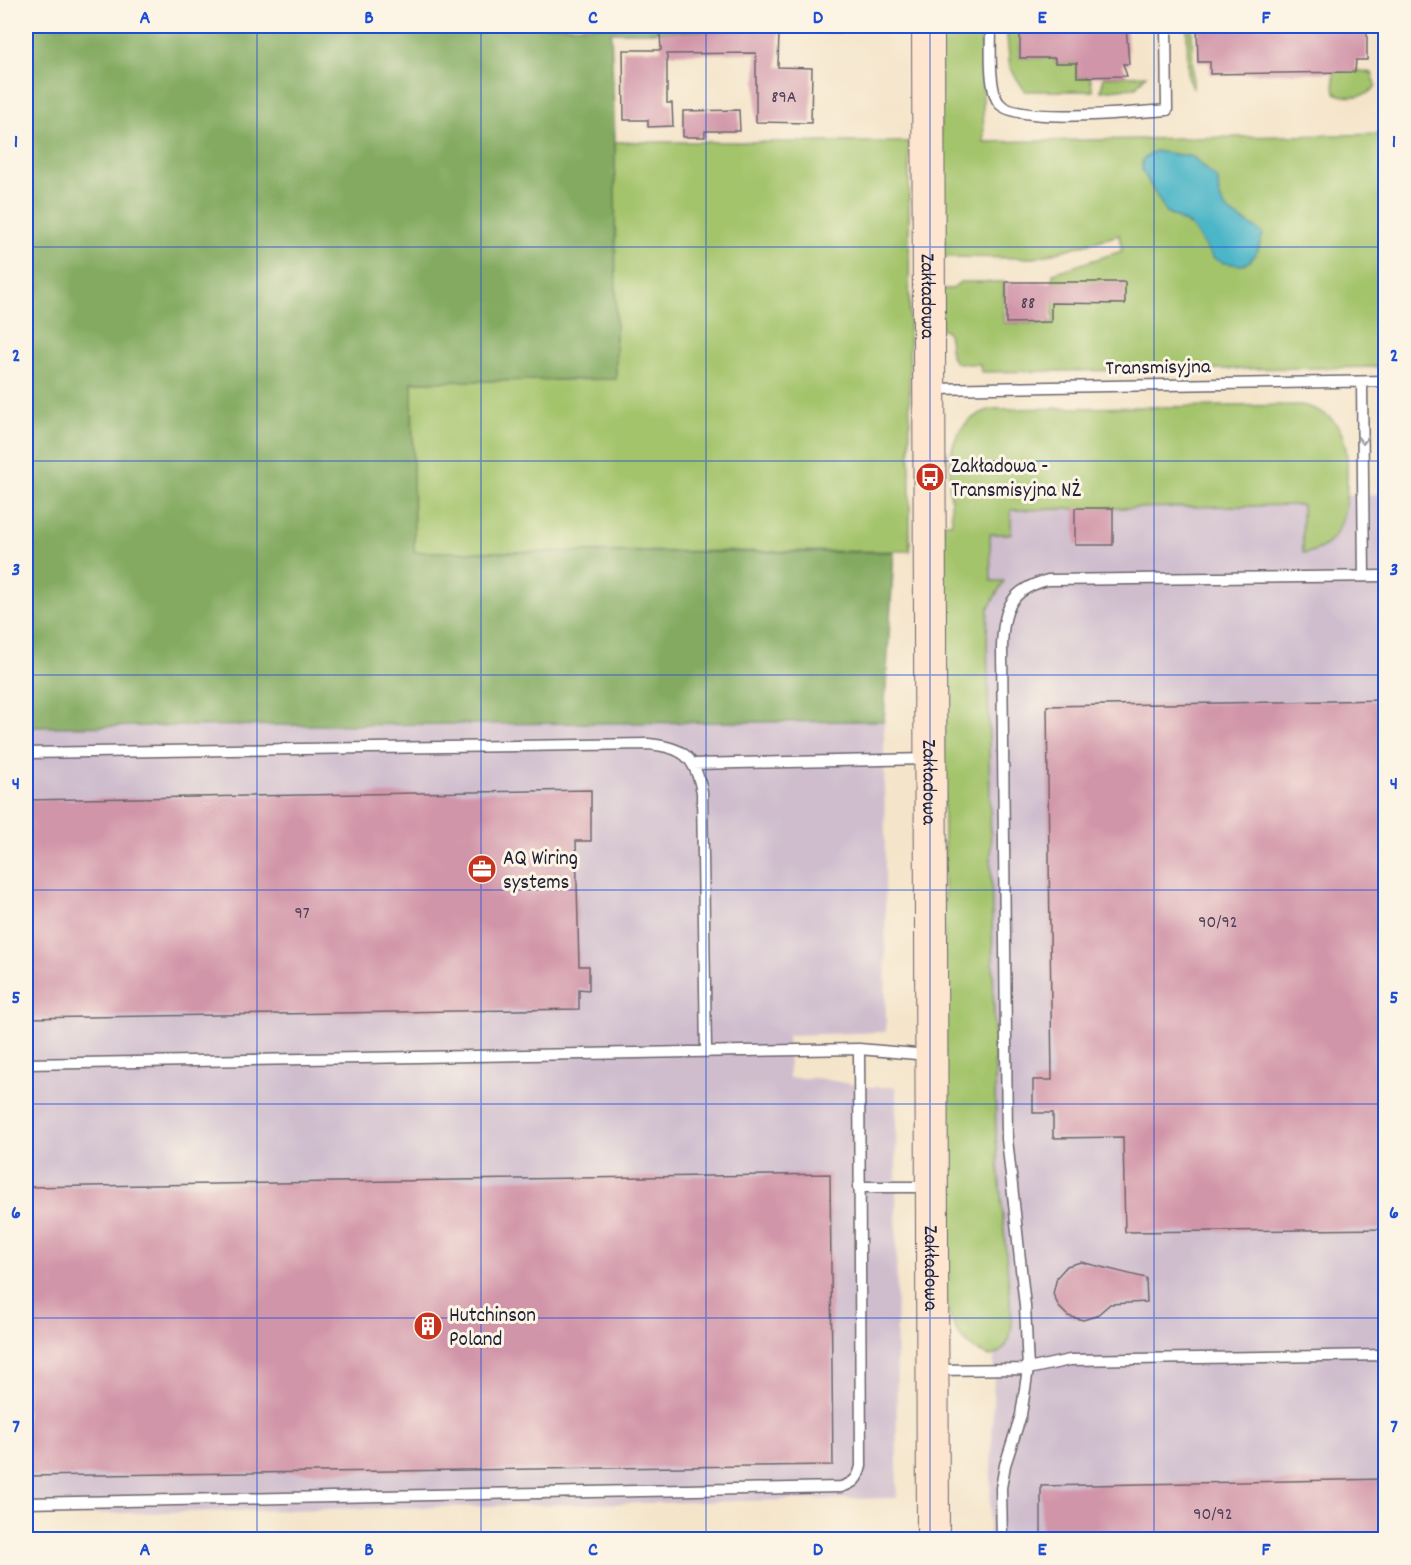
<svg xmlns="http://www.w3.org/2000/svg" width="1411" height="1565" font-family="Dekko,sans-serif">
  <style>
    .industrial { fill: #cfbdce }
    .green { fill: #a4c46c; stroke: #637354; stroke-width: 1.5 }
    .forest { fill: #83aa60; stroke: #52664e; stroke-width: 1.5 }
    .water { fill: #4bb6c8; stroke: #366c82; stroke-width: 1.5 }
    .building { fill: #d195a9 }
    .lines { fill: none; stroke-linecap: round; stroke-linejoin: round }
    .lane-casing { stroke: #6c666d; stroke-width: 13 }
    .secondary-casing { stroke: #6c666d; stroke-width: 34 }
    .lane { stroke: #fff; stroke-width: 10 }
    .secondary { stroke: #fde5d0; stroke-width: 32 }
    .oneway { stroke: #9c9ca7 }
    .grid { fill: none; stroke: #1d4ed8; stroke-width: 1.5; stroke-opacity: 0.55 }
    .labels { text-anchor: middle; stroke-width: 6; stroke-linejoin: round; paint-order: stroke }
    .number-label { font-size: 18px; fill: #4e3f56 }
    .street-label { font-size: 21px; fill: #22223b; stroke: #fcf5e5 }
    .poi-label { font-size: 21px; fill: #22223b; stroke: #fcf5e5; text-anchor: start }
    .neatline { fill: none; stroke: #1d4ed8; stroke-width: 2 }
    .grid-label { font-size: 20px; text-anchor: middle; font-weight: bold; fill: #1d4ed8 }
  </style>
  <rect width="100%" height="100%" fill="#fcf5e5"/>
  <filter id="ink" filterUnits="userSpaceOnUse"><feTurbulence type="fractalNoise" baseFrequency=".0167" numOctaves="2"/><feDisplacementMap in="SourceGraphic" scale="12" xChannelSelector="R" yChannelSelector="G"/><feConvolveMatrix kernelMatrix="1 2 1 2 8 2 1 2 1" color-interpolation-filters="sRGB"/></filter>
  <filter id="wash" filterUnits="userSpaceOnUse"><feTurbulence type="fractalNoise" baseFrequency=".008" numOctaves="4" result="noise"/><feDisplacementMap in="SourceGraphic" scale="24" xChannelSelector="R" yChannelSelector="G"/><feGaussianBlur stdDeviation="1.35" result="paint"/><feColorMatrix in="noise" values="0 0 0 0 0 0 0 0 0 0 0 0 0 0 0 0 0 1.4 0 .05"/><feComposite in="paint" operator="in"/></filter>
  <g filter="url(#wash)">
    <rect width="100%" height="100%" fill="#f4e4c9"/>
    <!-- industrial -->
    <path class="industrial" d="M1385 494V1539H989L994 1369 981 526 999 508Z
      M884 721 886 1032 788 1035 789 1078H817L868 1087H896L897 1498 26 1515V727Z"/>
    <!-- green -->
    <path class="green" d="M939 26H981L984 142 1385 134V367L981 372 980 364C944 364 954 362 948 333L941 328V289H952L960 282H1004V323L1053 324V273L1122 251 1119 235 1035 258 942 257Z
      M1006 26H1020V58H1055V63H1077V77H1090L1093 91H1025L1010 68Z
      M1187 26H1192L1193 87 1188 80Z
      M1355 70 1372 73 1376 85C1370 98 1348 99 1335 93L1333 72Z
      M1146 75 1136 87 1101 91 1104 77Z
      M615 142H909L910 551 414 552 412 382 616 379Z
      M1301 405C1346 414 1348 444 1347 482 1347 511 1340 551 1303 553L1302 505 1011 510V534H990L991 581H1004L988 609 987 633 996 1138 1012 1322C1011 1337 1006 1354 989 1356 961 1346 950 1325 945 1298L943 523H952C951 479 937 425 992 409Z"/>
    <!-- forest -->
    <path class="forest" d="M26 26H852L842 32H611L615 142 616 379 412 382 414 552H894L884 721 26 727Z"/>
    <!-- water -->
    <path class="water" d="M1155 151 1193 157 1218 180C1218 219 1238 212 1263 234L1258 250 1250 261 1243 265 1224 263 1213 258 1191 226 1166 212 1142 170V160Z"/>
    <g id="blocks">
      <!-- building -->
      <path class="building" d="M1020 26H1126L1129 64H1123L1127 76 1077 77V63H1055V58H1020Z
        M1197 26H1367V60H1356L1355 72 1210 74V62H1198Z
        M779 31 778 67 812 68 811 123 756 122V53L667 54V103H672L673 126 648 127V120H624L623 50H661L660 32Z
        M739 110 740 131H705V137H683V111Z
        M1006 282H1125V304L1051 303V322L1006 323Z
        M1075 508H1113V545H1075Z
        M1386 700V1229L1125 1232 1123 1137 1053 1138V1113H1033V1080H1052L1047 706Z
        M591 790V841H576L579 966H589V990L579 989V1009L26 1018V800Z
        M830 1174 833 1465 26 1476V1187Z
        M1081 1262 1146 1278 1147 1302 1110 1304 1096 1316 1083 1320 1068 1316 1059 1307 1053 1294 1057 1277 1067 1266Z
        M1386 1479V1539H1041V1486Z"/>
    </g>
  </g>
  <g filter="url(#ink)">
    <use href="#blocks" fill-opacity="0" stroke="#6c666d" stroke-width="1.5"/>
    <g class="lines">
      <!-- lane casing -->
      <g class="lane-casing">
        <path id="lane" d="M991 26C991 44 988 89 999 103 1015 125 1138 112 1167 110L1166 26
          M1362 382 1364 576
          M933 389 1386 381
          M26 753 648 744C683 747 695 756 702 792L706 1051
          M693 764 927 759
          M26 1064 859 1049 928 1055
          M858 1187H930
          M934 1370 1028 1369 1070 1360 1386 1355
          M26 1503 841 1487C854 1483 858 1479 861 1466L859 1049
          M1002 1540 1001 1488 1005 1465 1021 1415 1028 1369 1025 1306 1007 1139 1002 647C1003 610 1010 589 1048 580L1386 576"/>
      </g>
      <!-- secondary casing -->
      <g class="secondary-casing">
        <g id="secondary">
          <path id="s1" d="M928 26 933 1540"/>
        </g>
      </g>
      <!-- lane -->
      <use href="#lane" class="lane"/>
      <!-- secondary -->
      <use href="#secondary" class="secondary"/>
    </g>
    <!-- one-way arrows -->
    <defs><path id="oneway-chevron" d="M-2-3.5L2.5 0L-2 3.5" fill="none" stroke-width="1.6" stroke-linecap="round" stroke-linejoin="round" transform="scale(1.5)"/></defs>
    <use class="oneway" href="#oneway-chevron" transform="translate(1363 440) rotate(89)"/>
  </g>
  <!-- grid -->
  <path class="grid" d="M257 26V1540M481 26V1540M706 26V1540M930 26V1540M1154 26V1540M26 247H1386M26 461H1386M26 675H1386M26 890H1386M26 1104H1386M26 1318H1386"/>
  <!-- icons -->
  <defs>
    <g id="bus-disc" transform="scale(1.5)"><circle r="9.5" fill="#c8321e" stroke="#fcf5e5"/><path d="M-5-6H5V4H4V6H2V4H-2V6H-4V4H-5ZM-3.5-4V0h7V-4ZM-3.5 1.2v1.5H-2V1.2ZM2 1.2v1.5H3.5V1.2Z" fill="#fff"/></g>
    <g id="office-disc" transform="scale(1.5)"><circle r="9.5" fill="#c8321e" stroke="#fcf5e5"/><path d="M-6-3h4V-5.5h4V-3h4V5H-6ZM-1-4.5V-3h2v-1.5ZM-6 0V1H6V0Z" fill="#fff"/></g>
    <g id="building-disc" transform="scale(1.5)"><circle r="9.5" fill="#c8321e" stroke="#fcf5e5"/><path d="M-4-6H4V6H1V3H-1V6H-4ZM-2.5-4.3h1.7v1.8h-1.7ZM.8-4.3h1.7v1.8H.8ZM-2.5-1h1.7V.8h-1.7ZM.8-1h1.7V.8H.8Z" fill="#fff"/></g>
  </defs>
  <g fill-rule="evenodd">
    <use href="#bus-disc" x="930" y="477"/>
    <use href="#office-disc" x="482" y="869"/>
    <use href="#building-disc" x="428" y="1326"/>
  </g>
  <g class="labels">
    <!-- number labels -->
    <g class="number-label">
      <text x="784" y="102">89A</text>
      <text x="1028" y="308">88</text>
      <text x="302" y="918">97</text>
      <text x="1218" y="927">90/92</text>
      <text x="1213" y="1519">90/92</text>
    </g>
    <!-- street labels -->
    <g class="street-label">
      <text dy="7" stroke="none"><textPath href="#s1" startOffset="270">Zakładowa</textPath></text>
      <text transform="translate(1158 366) rotate(-1)" y="7">Transmisyjna</text>
      <text dy="7" stroke="none"><textPath href="#s1" startOffset="756">Zakładowa</textPath></text>
      <text dy="7" stroke="none"><textPath href="#s1" startOffset="1242">Zakładowa</textPath></text>
    </g>
    <!-- poi labels -->
    <g class="poi-label">
      <text x="951" y="472">Zakładowa -<tspan x="951" dy="24">Transmisyjna NŻ</tspan></text>
      <text x="503" y="864">AQ Wiring<tspan x="503" dy="24">systems</tspan></text>
      <text x="449" y="1321">Hutchinson<tspan x="449" dy="24">Poland</tspan></text>
    </g>
  </g>
  <!-- margin -->
  <rect width="1411" height="1565" fill="none" stroke="#fcf5e5" stroke-width="66"/>
  <rect x="33" y="33" width="1345" height="1499" class="neatline"/>
  <g class="grid-label">
    <text x="145" y="23">A</text>
    <text x="369" y="23">B</text>
    <text x="593" y="23">C</text>
    <text x="818" y="23">D</text>
    <text x="1042" y="23">E</text>
    <text x="1266" y="23">F</text>
    <text x="16" y="147">1</text>
    <text x="1394" y="147">1</text>
    <text x="16" y="361">2</text>
    <text x="1394" y="361">2</text>
    <text x="16" y="575">3</text>
    <text x="1394" y="575">3</text>
    <text x="16" y="789">4</text>
    <text x="1394" y="789">4</text>
    <text x="16" y="1003">5</text>
    <text x="1394" y="1003">5</text>
    <text x="16" y="1218">6</text>
    <text x="1394" y="1218">6</text>
    <text x="16" y="1432">7</text>
    <text x="1394" y="1432">7</text>
    <text x="145" y="1555">A</text>
    <text x="369" y="1555">B</text>
    <text x="593" y="1555">C</text>
    <text x="818" y="1555">D</text>
    <text x="1042" y="1555">E</text>
    <text x="1266" y="1555">F</text>
  </g>
</svg>
